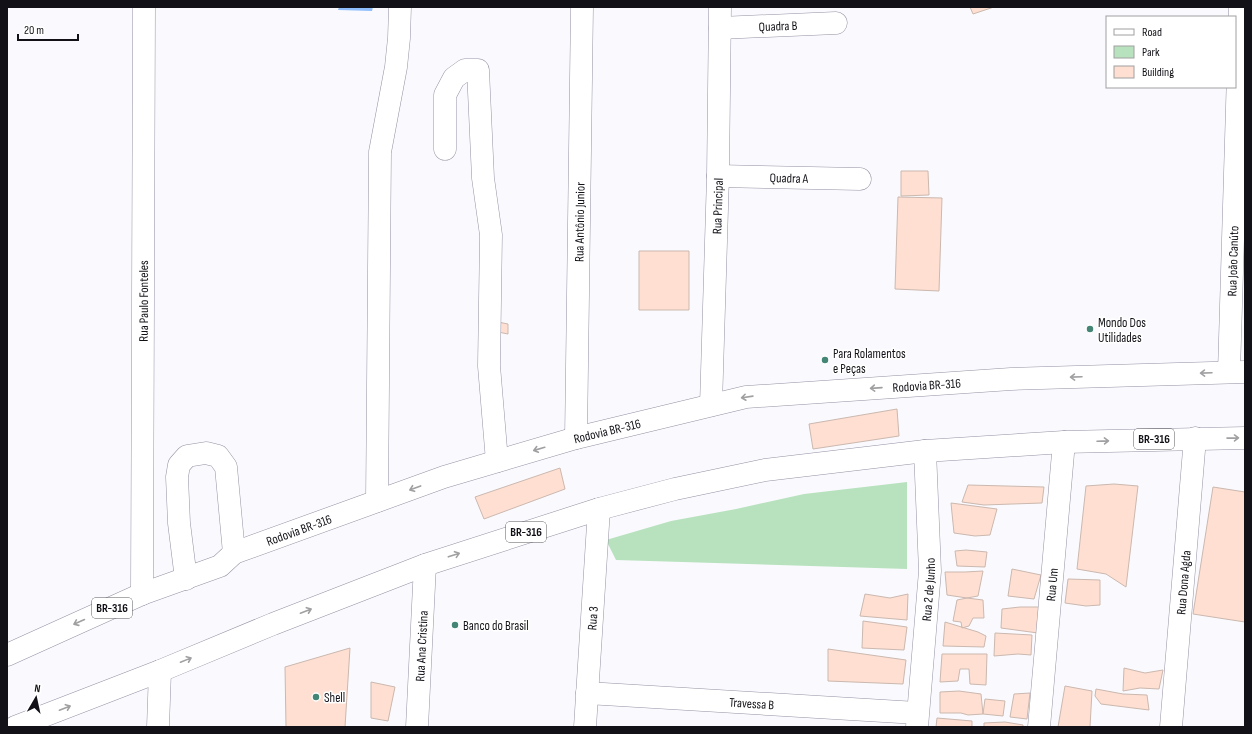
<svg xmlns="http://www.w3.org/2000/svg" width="1252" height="734" font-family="'Sofia Sans Condensed',sans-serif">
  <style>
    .green { fill: #b8e2be }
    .water { fill: #8fbefc }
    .building { fill: #ffdfd1; stroke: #cbb8af }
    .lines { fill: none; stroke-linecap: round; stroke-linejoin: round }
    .minor-casing { stroke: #9492a3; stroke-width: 23 }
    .highway-casing { stroke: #9492a3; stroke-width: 23 }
    .minor { stroke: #fff; stroke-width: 22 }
    .highway { stroke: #fff; stroke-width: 22 }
    .oneway { stroke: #a0a0a2 }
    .poi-dot { fill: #448676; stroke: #fff; stroke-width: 1.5 }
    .labels { text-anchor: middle; stroke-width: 3; stroke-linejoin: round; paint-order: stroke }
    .shield { fill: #fff; stroke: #59585d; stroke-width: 1 }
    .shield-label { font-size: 12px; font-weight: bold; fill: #121117 }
    .street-label { font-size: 13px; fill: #121117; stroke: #fff }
    .poi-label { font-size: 13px; fill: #121117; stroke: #fff; text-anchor: start }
  </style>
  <rect width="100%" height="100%" fill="#fafafe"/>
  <!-- green -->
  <path class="green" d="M907 482V569L616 560 606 540 671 521 736 509 804 494Z"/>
  <!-- water -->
  <path class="water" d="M339 7H373L372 11 338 10Z"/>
  <!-- building -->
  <path class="building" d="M970 7H994L973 14Z
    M901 171H928L929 195 901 196Z
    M898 197 942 198 939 291 895 289Z
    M639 251H689V310H639Z
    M493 321 508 324V334L493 331Z
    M897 409 899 436 813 449 809 424Z
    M560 468 565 489 484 519 475 497Z
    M1114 484 1138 486 1126 587 1106 574 1077 569 1086 486Z
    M968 485 1044 487 1042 503 984 505 962 502Z
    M1213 487 1245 492V622L1193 614Z
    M951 503 997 509 990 535 975 536 954 533Z
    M966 550 987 552 985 567 957 566 955 551Z
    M1012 569 1041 575 1034 599 1008 596Z
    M983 571 978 596 967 598 947 595 945 572H965Z
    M1068 579 1100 580V605L1086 606 1065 603Z
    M865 594 890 598 908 594 907 620 860 616Z
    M967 598 983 600 984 618H973L969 626 962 628 961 622 953 621 957 600Z
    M1020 607H1042L1038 633 1001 628 1002 609Z
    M863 621 907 627 904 650 862 648Z
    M945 622 978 632 986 636 984 647 943 646Z
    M995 633 1032 635 1031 655 1018 654 994 656Z
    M350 648 345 727H286L285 667Z
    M828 649 906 660 903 684 828 681Z
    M942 654H987L986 685 970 684 969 669H960L958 681 940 682Z
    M1124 668 1145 673 1163 670 1159 689 1140 688 1123 691Z
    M371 682 395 687 388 721 371 718Z
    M1065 686 1092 691 1090 727H1058Z
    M1096 689 1123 694 1147 695 1149 710 1101 704 1095 696Z
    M959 691 981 694 983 714 968 715 961 713H940V692Z
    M1030 693 1027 719 1010 717 1014 694Z
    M985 699 1005 701 1003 716 983 714Z
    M937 718 972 721V727H936Z
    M1005 722 1023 725V727H984V723Z"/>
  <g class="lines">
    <!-- minor casing -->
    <g class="minor-casing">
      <g id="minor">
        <path id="s1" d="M720 28 836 23"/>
        <path d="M445 149V95L454 78 465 70H478L483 178 491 235 489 366 497 461"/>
        <path id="s2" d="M718 176 860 179"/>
        <path id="s3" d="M1229 372 1240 7"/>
        <path id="s4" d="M711 405 718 176 720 7"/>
        <path id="s5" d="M576 438 582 7"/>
        <path d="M377 501 380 152 396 67 399 38 400 7"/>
        <path d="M186 579 179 523 177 477 179 465 187 456 206 453 218 456 226 467 234 553"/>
        <path id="s6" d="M142 594 144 7"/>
        <path id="s7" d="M587 693 917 713"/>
        <path d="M158 727 160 671"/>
        <path id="s8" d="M417 727 425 565"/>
        <path id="s9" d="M585 727 599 509"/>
        <path id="s10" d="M917 727 930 571 925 451"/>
        <path id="s11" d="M1039 727 1064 442"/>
        <path id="s12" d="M1171 727 1195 438"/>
      </g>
    </g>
    <!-- highway casing -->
    <g class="highway-casing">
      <g id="highway">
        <path id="s13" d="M7 655 142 594 220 566 234 553 444 477 576 438 746 397 1011 379 1245 372"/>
        <path d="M15 727 160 671 273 624 425 565 599 509 675 489 765 470 925 451 1064 442 1245 438"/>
      </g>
    </g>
    <!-- minor -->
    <use href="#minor" class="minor"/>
    <!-- highway -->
    <use href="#highway" class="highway"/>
  </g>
  <!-- one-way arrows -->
  <defs><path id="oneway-shaft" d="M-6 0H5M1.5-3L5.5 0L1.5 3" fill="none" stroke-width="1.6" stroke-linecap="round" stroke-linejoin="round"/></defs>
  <g class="oneway">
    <use href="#oneway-shaft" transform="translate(1206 373) rotate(178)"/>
    <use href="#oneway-shaft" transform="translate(1076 377) rotate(178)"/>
    <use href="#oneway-shaft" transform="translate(876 388) rotate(176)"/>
    <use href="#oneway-shaft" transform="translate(747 397) rotate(172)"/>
    <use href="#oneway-shaft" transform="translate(1233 438) rotate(-1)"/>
    <use href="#oneway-shaft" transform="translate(1103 441) rotate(-2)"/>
    <use href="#oneway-shaft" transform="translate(539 449) rotate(164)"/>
    <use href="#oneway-shaft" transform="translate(415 488) rotate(160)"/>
    <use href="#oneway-shaft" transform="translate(454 555) rotate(-18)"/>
    <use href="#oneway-shaft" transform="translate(306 611) rotate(-21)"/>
    <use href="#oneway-shaft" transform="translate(79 622) rotate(156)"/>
    <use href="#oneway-shaft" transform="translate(186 660) rotate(-22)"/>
    <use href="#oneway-shaft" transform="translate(65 708) rotate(-21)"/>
  </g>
  <!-- markers -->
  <g class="poi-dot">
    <circle cx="1090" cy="329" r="4"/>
    <circle cx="825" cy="360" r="4"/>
    <circle cx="455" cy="625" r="4"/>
    <circle cx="316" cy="697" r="4"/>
  </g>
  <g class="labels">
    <!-- shield labels -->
    <g class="shield">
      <rect x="1134" y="429" width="40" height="20" rx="3"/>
      <rect x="506" y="522" width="40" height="20" rx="3"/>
      <rect x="92" y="598" width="40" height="20" rx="3"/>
    </g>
    <g class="shield-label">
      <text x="1154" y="443">BR-316</text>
      <text x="526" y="536">BR-316</text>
      <text x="112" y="612">BR-316</text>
    </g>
    <!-- street labels -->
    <g class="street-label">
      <text dy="5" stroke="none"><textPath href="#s1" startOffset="58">Quadra B</textPath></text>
      <text dy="5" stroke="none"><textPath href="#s2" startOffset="71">Quadra A</textPath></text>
      <text dy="5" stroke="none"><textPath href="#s4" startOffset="199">Rua Principal</textPath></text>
      <text dy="5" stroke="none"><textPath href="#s5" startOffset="216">Rua Antônio Junior</textPath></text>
      <text dy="5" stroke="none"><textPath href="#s3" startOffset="111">Rua João Canúto</textPath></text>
      <text dy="5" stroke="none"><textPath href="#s6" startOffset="293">Rua Paulo Fonteles</textPath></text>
      <text dy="5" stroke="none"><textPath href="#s13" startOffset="967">Rodovia BR-316</textPath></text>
      <text dy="5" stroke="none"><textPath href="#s13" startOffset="643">Rodovia BR-316</textPath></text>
      <text dy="5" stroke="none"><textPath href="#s13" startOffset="319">Rodovia BR-316</textPath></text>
      <text dy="5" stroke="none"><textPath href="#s12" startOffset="145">Rua Dona Agda</textPath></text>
      <text dy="5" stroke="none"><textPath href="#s11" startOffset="143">Rua Um</textPath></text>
      <text dy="5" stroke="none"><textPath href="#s10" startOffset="138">Rua 2 de Junho</textPath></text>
      <text dy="5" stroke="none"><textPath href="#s9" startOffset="109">Rua 3</textPath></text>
      <text dy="5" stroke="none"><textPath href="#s8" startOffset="81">Rua Ana Cristina</textPath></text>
      <text dy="5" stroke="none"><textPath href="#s7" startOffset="165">Travessa B</textPath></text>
    </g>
    <!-- poi labels -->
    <g class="poi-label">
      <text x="1098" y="327">Mondo Dos<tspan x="1098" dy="15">Utilidades</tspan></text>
      <text x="833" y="358">Para Rolamentos<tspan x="833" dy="15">e Peças</tspan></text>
      <text x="463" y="630">Banco do Brasil</text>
      <text x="324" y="702">Shell</text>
    </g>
  </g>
  <!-- border -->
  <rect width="1252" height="734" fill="none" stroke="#121117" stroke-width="16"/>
  <!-- legend -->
  <rect x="1106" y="16" width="130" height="72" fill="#ffffff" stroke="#a0a0a2"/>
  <rect x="1114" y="29" width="20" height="6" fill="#ffffff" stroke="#a0a0a2"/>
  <text x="1142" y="36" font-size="12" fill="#121117">Road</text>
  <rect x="1114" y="46" width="20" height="12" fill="#b8e2be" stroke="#a0a0a2"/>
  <text x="1142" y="56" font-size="12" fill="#121117">Park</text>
  <rect x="1114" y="66" width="20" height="12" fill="#ffdfd1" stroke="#a0a0a2"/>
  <text x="1142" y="76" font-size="12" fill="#121117">Building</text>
  <!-- north arrow -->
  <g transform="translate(36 698) rotate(9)" stroke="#ffffff" stroke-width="3" paint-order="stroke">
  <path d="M0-3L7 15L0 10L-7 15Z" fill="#121117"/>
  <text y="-6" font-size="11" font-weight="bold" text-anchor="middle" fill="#121117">N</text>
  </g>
  <!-- scale -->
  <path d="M18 34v6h60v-6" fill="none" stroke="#121117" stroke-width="2"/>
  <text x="24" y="34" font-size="12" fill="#121117" stroke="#ffffff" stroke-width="3" paint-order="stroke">20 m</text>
</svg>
